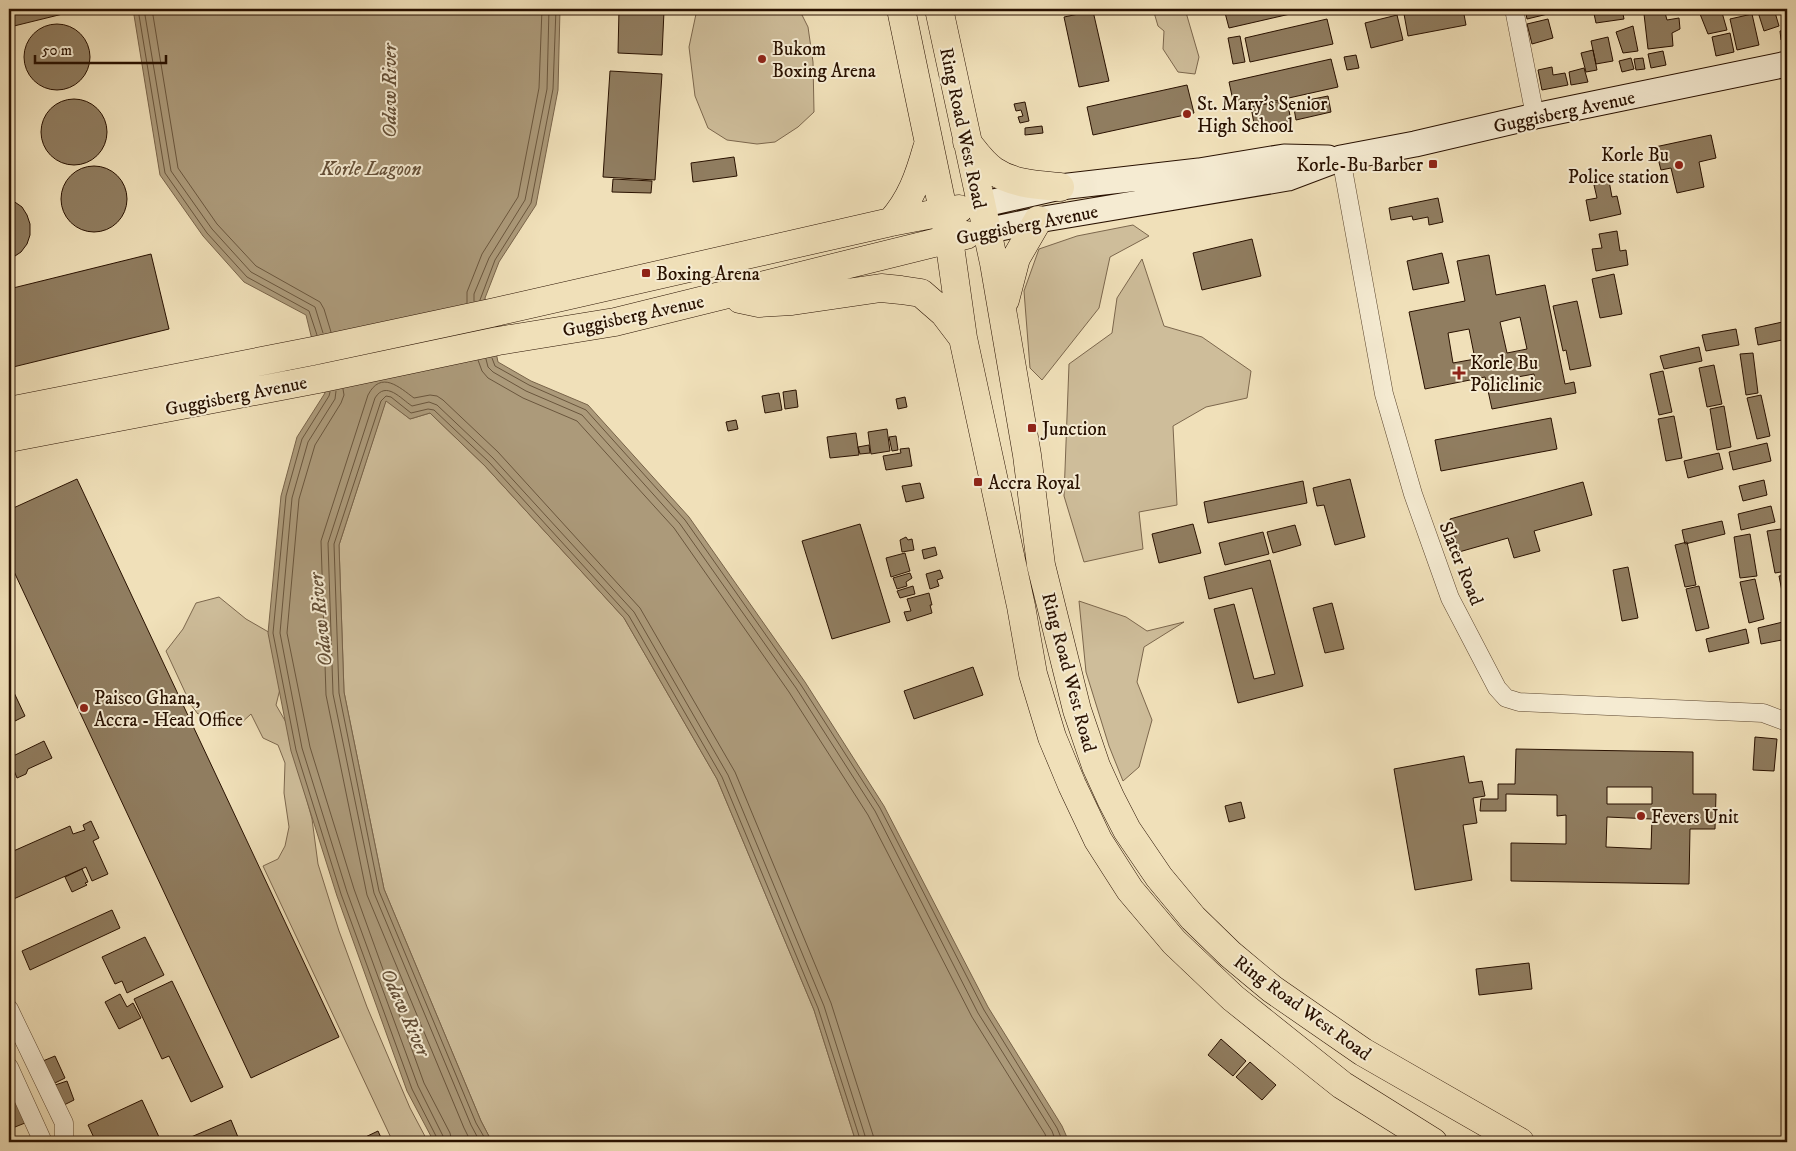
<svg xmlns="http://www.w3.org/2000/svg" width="1796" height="1151" font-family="'IM FELL DW Pica',serif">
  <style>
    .green { fill: #cebd9a; stroke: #7c674d }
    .water { fill: #ac9a7a; stroke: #786349 }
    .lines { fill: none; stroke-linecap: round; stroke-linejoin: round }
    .shore { stroke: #6a563d; stroke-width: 1 }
    .building { fill: #907d60; stroke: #291100; fill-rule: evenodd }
    .minor-casing { stroke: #5b452e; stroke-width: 19 }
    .secondary-casing { stroke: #291100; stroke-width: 27 }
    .primary-casing { stroke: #291100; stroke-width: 29 }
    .minor { stroke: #f5ebd2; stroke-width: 18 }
    .secondary { stroke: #f5ebd2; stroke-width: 25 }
    .primary { stroke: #f0e0b9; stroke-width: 28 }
    .poi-dot { fill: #8f2418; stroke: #f5ebd2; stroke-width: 2 }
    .labels { text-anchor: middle; stroke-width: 4; stroke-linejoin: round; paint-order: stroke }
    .poi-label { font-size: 19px; fill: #291100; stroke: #f5ebd2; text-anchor: start }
    .street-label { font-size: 19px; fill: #291100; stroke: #f5ebd2 }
    .water-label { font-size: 20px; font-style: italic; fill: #644f37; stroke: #f5ebd2 }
  </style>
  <rect width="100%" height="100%" fill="#f0e0b9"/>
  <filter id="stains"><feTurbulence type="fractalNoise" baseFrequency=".004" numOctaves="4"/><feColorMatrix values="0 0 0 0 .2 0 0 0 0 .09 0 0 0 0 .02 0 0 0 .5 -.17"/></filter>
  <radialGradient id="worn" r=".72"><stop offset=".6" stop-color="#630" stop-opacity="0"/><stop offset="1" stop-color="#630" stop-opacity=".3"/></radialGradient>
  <!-- green -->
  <path class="green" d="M700 9H799L808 27 813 62 814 112 798 127 775 142 757 144 727 140 708 128 695 96 689 47 696 14Z
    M1153 9H1185L1199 57 1195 74 1178 72 1163 49 1164 31 1158 26Z
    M1133 225 1149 236 1110 257 1099 308 1042 380 1030 368 1024 291 1039 249 1077 236Z
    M1142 259 1164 326 1202 337 1251 371 1247 398 1206 407 1173 426 1177 505 1139 512 1143 549 1084 562 1064 496 1069 364 1112 333 1117 298Z
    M386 400 410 419 430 413 485 466 624 618 717 779 814 1010 856 1142H492L481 1121 384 889 344 692 339 545Z
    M219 597 246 619 291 645 276 705 298 743 302 782 312 819 318 864 339 931 367 1007 410 1108 428 1142H393L263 866 278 859 285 846 289 827 284 793 285 763 278 745 263 738 251 714 239 725 215 714H198L191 705 166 651 183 629 196 603Z
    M1079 601 1126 617 1147 631 1184 622 1144 647 1137 682 1152 720 1139 767 1123 781 1109 746 1086 672Z"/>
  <!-- water -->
  <path class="water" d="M133 9H560L558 90 536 205 499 262 485 298 498 362 531 381 588 405 689 517 805 682 884 806 988 1007 1062 1126 1069 1142H856L814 1010 717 779 624 618 485 466 430 413 410 419 386 401 339 545 344 692 384 889 481 1121 492 1142H434L407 1091 337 896 291 751 268 633 281 496 297 437 325 393 306 315 244 282 203 236 160 175Z"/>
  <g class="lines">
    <!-- shore -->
    <path class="shore" d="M138 9 165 173 207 233 247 277 309 311 317 335
      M144 9 171 171 212 229 251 272 315 307 323 333
      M152 9 178 168 217 224 256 266 320 302 324 309 331 332
      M480 300 495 260 531 203 553 89 556 9
      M474 301V294L489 258 525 200 547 89 549 9
      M467 303V292L482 254 518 197 539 88 542 9
      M492 358 495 366 529 385 586 410 685 520 801 685 880 808 984 1010 1057 1128 1063 1142
      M486 359 488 367 493 372 526 391 582 415 680 524 796 688 875 811 978 1013 1052 1131 1056 1142
      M478 360 482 371 488 378 523 398 577 421 674 528 789 692 868 815 972 1017 1045 1134 1048 1142
      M343 389 344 395 341 403 315 445 299 499 287 633 310 747 354 889 424 1083 450 1133 452 1142
      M336 391 335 399 308 442 292 498 280 633 302 748 347 892 418 1086 443 1136 444 1142
      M330 392 329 396 302 439 286 496 273 633 296 750 341 894 412 1089 437 1138 438 1142
      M471 1142 464 1128 367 895 326 695 321 541 368 395C381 370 399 387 414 398L430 395 437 396 443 400 498 452 640 608 735 772 831 1003 873 1135 874 1142
      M480 1142 471 1125 374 893 333 694 328 543 375 398C386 380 401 399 412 406L429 402 437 405 493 458 634 612 728 775 824 1006 867 1142
      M487 1142 476 1123 379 891 339 693 334 544 381 401 386 396 391 397 411 413 428 409 434 410 489 462 629 616 722 777 818 1008 861 1142"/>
  </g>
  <!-- building -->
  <path class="building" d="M10 9H83L14 26Z
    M619 9 664 11 662 55 618 53Z
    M1224 9H1312L1229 28Z
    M1429 9H1463L1466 25 1408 36 1404 14Z
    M1525 9H1551L1552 13 1527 19Z
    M1593 9H1622L1624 19 1596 23Z
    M1664 9 1667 20 1679 18 1680 29 1672 33 1673 46 1648 49 1644 14Z
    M1698 9H1721L1727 30 1708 34Z
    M1757 9H1774L1779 26 1764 31Z
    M1093 11 1109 81 1079 87 1064 17Z
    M1752 14 1759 45 1737 50 1730 19Z
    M1397 15 1403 40 1371 48 1365 23Z
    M1327 19 1333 44 1250 62 1245 38Z
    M1548 19 1553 38 1532 44 1527 24Z
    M24 57a33 33 0 1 1 66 0a33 33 0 1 1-66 0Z
    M1633 26 1638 51 1623 53 1616 32Z
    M1787 30V39L1781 40 1780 31Z
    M1730 33 1734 52 1716 56 1712 37Z
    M1240 36 1245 62 1233 64 1228 38Z
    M1608 37 1613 61 1596 64 1591 41Z
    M1593 50 1597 70 1586 72 1581 53Z
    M1663 51 1666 65 1651 68 1648 54Z
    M1356 55 1359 68 1347 70 1344 57Z
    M1631 58 1634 69 1622 72 1619 61Z
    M1643 58 1645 69 1636 70 1634 59Z
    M1331 59 1338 87 1235 110 1229 82Z
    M1552 67 1553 75 1565 73 1568 85 1542 90 1538 70Z
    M1584 68 1588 82 1571 85 1569 72Z
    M610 71 662 74 655 180 603 177Z
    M1187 85 1194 113 1093 135 1087 107Z
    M1328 96 1331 112 1296 120 1293 103Z
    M41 132a33 33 0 1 1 66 0a33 33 0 1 1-66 0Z
    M1287 100 1291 121 1255 129 1251 107Z
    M1025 102 1029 121 1020 123 1018 117 1023 116 1021 110 1016 111 1014 104Z
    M1042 126 1043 133 1025 135V128Z
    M1711 135 1716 158 1699 162 1704 187 1677 193 1671 168 1661 170 1655 147Z
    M734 157 737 176 693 182 691 163Z
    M61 199a33 33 0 1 1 66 0a33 33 0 1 1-66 0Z
    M613 179 652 181 651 193 612 192Z
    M1609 181 1612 197 1617 196 1621 214 1590 221 1586 200 1597 198 1594 185Z
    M9 198 22 207 27 215 30 224V235L27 244 21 252 9 260Z
    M1438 198 1443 222 1429 225 1428 217 1413 220 1412 216 1391 220 1389 208Z
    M1617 231 1620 251 1626 250 1628 265 1596 271 1592 249 1602 248 1599 234Z
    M1252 239 1261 276 1202 290 1193 253Z
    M1442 253 1449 283 1413 290 1407 261Z
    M151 254 169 329 9 368V289Z
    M1489 255 1496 295 1545 285 1565 384 1574 382 1576 393 1492 409 1485 377 1425 389 1409 312 1465 301 1457 261ZM1520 317 1527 349 1507 353 1500 322ZM1469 329 1475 359 1453 363 1448 333ZM1534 374 1536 388 1515 392 1512 378Z
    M1614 274 1622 314 1600 318 1592 279Z
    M1577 301 1591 366 1570 370 1566 350 1563 351 1553 306Z
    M1787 321V339L1758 345 1755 328Z
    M1736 329 1739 345 1706 351 1702 335Z
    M1699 347 1702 361 1664 369 1660 356Z
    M1753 353 1758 393 1746 395 1740 354Z
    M1714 365 1722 404 1707 407 1699 368Z
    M1663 371 1672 412 1659 415 1650 374Z
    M796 390 798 407 785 409 783 392Z
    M779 393 782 410 765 413 762 396Z
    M1761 395 1770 436 1757 439 1747 398Z
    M905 397 907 407 898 409 896 399Z
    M1724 406 1731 447 1717 450 1710 409Z
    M1674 416 1682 458 1666 461 1658 419Z
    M1551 418 1557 449 1441 471 1435 440Z
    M736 420 738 429 728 431 726 422Z
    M887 429 890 451 871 454 868 432Z
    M856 433 859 455 830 458 827 437Z
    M896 436 898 450 892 451 889 437Z
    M1767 443 1771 461 1733 470 1729 452Z
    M869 445 870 453 860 454 858 447Z
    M909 448 912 466 886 470 883 456 901 453 900 449Z
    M1719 453 1723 469 1688 478 1684 461Z
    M77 479 339 1037 251 1078 9 561V510Z
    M1350 479 1365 537 1335 545 1324 505 1317 506 1313 488Z
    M1764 480 1767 495 1743 501 1739 486Z
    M1303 481 1307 503 1208 523 1204 502Z
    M1583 482 1592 515 1534 531 1540 551 1514 558 1508 538 1459 552 1450 519Z
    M920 483 924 498 906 502 902 486Z
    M1771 506 1775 522 1741 530 1738 514Z
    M1722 521 1725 534 1685 544 1682 530Z
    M860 524 890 622 832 639 802 541Z
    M1193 524 1201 553 1159 563 1152 534Z
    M1295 525 1301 545 1273 553 1267 532Z
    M1781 529 1787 559V571L1775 573 1767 531Z
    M1263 532 1269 554 1225 565 1219 543Z
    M1750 534 1757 576 1740 578 1734 537Z
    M906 537 908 540 912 539 914 550 902 552 900 540Z
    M1687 542 1696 585 1685 587 1675 545Z
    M935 547 937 555 924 559 922 550Z
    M905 553 910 571 891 577 886 558Z
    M1270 560 1303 686 1238 703 1214 609 1234 604 1254 679 1275 674 1252 588 1209 599 1204 577Z
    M1628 567 1638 618 1622 621 1613 570Z
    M940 570 943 578 937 580 939 586 930 589 926 574Z
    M910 573 912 578 906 582 907 586 897 589 893 578Z
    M1787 575V617L1779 576Z
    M1755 579 1764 619 1749 623 1740 582Z
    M913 586 915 594 900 598 897 591Z
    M1699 586 1709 628 1696 631 1686 589Z
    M929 593 932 605H930L932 613 907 621 904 612 911 611 907 599Z
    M1332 603 1344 649 1325 653 1313 608Z
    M1787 621V639L1761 644 1758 628Z
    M1746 629 1749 643 1709 652 1706 639Z
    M973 667 983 695 914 719 904 691Z
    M9 682 25 716 9 724Z
    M1755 737 1777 739 1774 771 1753 770Z
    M44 741 52 758 28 769 26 774 17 778 9 758Z
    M1516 749 1693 752V794H1716L1715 829H1690L1689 884 1511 881V843L1566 844V815L1557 816V795L1506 794V811H1480L1481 799H1498V784H1515ZM1607 787H1652V804H1607ZM1607 817 1652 819 1651 849 1606 847Z
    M1464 756 1469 783 1482 781 1485 796 1473 798 1477 823 1463 825 1472 880 1415 890 1394 769Z
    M1241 802 1245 818 1229 822 1225 806Z
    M91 821 99 838 93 841 108 874 92 881 86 867 9 901V853L70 826 73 834 85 830 83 825Z
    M82 869 88 882 85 883 87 885 72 892 65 877Z
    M112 910 120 928 30 970 22 951Z
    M145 937 164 975 127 993 122 981 115 984 102 957Z
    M1529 963 1532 989 1479 995 1476 969Z
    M172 981 223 1087 191 1102 169 1056 162 1059 134 999Z
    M120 994 127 1007 133 1003 141 1018 119 1029 105 1002Z
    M1221 1039 1246 1061 1233 1076 1208 1055Z
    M55 1056 65 1078 51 1085 38 1063Z
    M1250 1062 1276 1085 1262 1100 1236 1077Z
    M67 1081 74 1100 60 1107 55 1085Z
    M9 1086 25 1123 15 1127 9 1112Z
    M142 1100 159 1137 148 1142H96L88 1125Z
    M231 1120 240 1142H185L184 1140Z
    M378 1131 383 1142H355Z"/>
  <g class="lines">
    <!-- minor casing -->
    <g class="minor-casing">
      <path id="minor" d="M1514 9 1535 116
        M1341 158 1384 394 1413 494 1450 598 1497 688 1506 698 1519 702 1763 713 1787 722
        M9 1009 64 1123V1140L62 1142
        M9 1067 43 1142"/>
    </g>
    <!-- secondary casing -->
    <g class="secondary-casing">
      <path id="secondary" d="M980 205 1060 187 1199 171 1284 157 1328 158
        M986 231 1038 220 1288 178 1341 158 1415 144 1535 116 1787 64"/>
    </g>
    <!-- primary casing -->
    <g class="primary-casing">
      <path id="primary" d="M901 9 949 239 963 338 1021 606 1033 674 1052 737 1072 785 1098 840 1130 890 1174 942 1233 998 1342 1085 1433 1142
        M939 9 994 263 1027 455 1041 565 1077 710 1096 766 1111 799 1127 830 1159 877 1193 918 1230 954 1272 989 1363 1052 1520 1142
        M967 142C975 152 983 164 994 171 1013 184 1038 185 1060 187
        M891 222C911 200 919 176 927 148
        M740 299 759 303 792 301 881 288 901 290 921 293 944 313 963 338
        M1005 300 1016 258 1038 220
        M9 411 313 351 491 313 891 222 959 209
        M9 438 318 379 498 341 615 322 966 235"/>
    </g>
    <!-- minor -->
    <use href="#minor" class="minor"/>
    <!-- secondary -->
    <use href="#secondary" class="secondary"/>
    <!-- primary -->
    <use href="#primary" class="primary"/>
  </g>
  <!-- markers -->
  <g class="poi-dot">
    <circle cx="762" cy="59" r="5"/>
    <circle cx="1187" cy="114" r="5"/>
    <rect x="1428" y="159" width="10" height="10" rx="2.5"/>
    <circle cx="1679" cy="165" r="5"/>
    <rect x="641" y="268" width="10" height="10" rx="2.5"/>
    <path d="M1456.5 365.5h5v5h5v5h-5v5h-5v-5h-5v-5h5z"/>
    <rect x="1027" y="423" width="10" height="10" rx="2.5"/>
    <rect x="973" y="477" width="10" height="10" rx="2.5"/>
    <circle cx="84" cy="708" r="5"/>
    <circle cx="1641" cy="816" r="5"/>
  </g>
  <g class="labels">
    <!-- poi labels -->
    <g class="poi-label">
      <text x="772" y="55">Bukom<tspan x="772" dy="22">Boxing Arena</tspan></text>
      <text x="1197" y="110">St. Mary's Senior<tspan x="1197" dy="22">High School</tspan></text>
      <text x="1669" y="161" text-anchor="end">Korle Bu<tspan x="1669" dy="22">Police station</tspan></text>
      <text x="1423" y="171" text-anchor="end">Korle-Bu Barber</text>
      <text x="656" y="280">Boxing Arena</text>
      <text x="1470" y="369">Korle Bu<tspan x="1470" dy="22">Policlinic</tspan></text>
      <text x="1042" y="435">Junction</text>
      <text x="988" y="489">Accra Royal</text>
      <text x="94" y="704">Paisco Ghana,<tspan x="94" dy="22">Accra - Head Office</tspan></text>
      <text x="1651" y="823">Fevers Unit</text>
    </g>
    <!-- street labels -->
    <g class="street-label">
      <text transform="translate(1564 111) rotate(-12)" y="7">Guggisberg Avenue</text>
      <text transform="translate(964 128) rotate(78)" y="7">Ring Road West Road</text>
      <text transform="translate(1027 224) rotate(-11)" y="7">Guggisberg Avenue</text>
      <text transform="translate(633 315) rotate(-12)" y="7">Guggisberg Avenue</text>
      <text transform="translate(236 395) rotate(-11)" y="7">Guggisberg Avenue</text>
      <text transform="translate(1462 563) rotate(68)" y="7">Slater Road</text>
      <text transform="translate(1070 672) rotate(75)" y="7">Ring Road West Road</text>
      <text transform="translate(1303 1007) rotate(36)" y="7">Ring Road West Road</text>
    </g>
    <!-- water labels -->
    <g class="water-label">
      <text transform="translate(389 91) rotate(-90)" y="7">Odaw River</text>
      <text x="371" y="175">Korle Lagoon</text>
      <text transform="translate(320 620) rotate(-96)" y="7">Odaw River</text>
      <text transform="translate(406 1012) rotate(66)" y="7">Odaw River</text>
    </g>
  </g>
  <!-- margin -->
  <rect width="1796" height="1151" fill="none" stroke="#f0e0b9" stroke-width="30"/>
  <rect x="10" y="10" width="1776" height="1131" fill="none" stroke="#291100" stroke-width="2.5"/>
  <rect x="15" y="15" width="1766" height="1121" fill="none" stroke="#291100"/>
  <!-- scale -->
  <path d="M35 55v8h131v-8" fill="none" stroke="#291100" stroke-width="2.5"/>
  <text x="42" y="55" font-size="15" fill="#291100" stroke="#f5ebd2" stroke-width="4" paint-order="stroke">50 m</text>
  <rect width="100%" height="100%" filter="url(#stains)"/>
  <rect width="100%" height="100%" fill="url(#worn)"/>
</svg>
